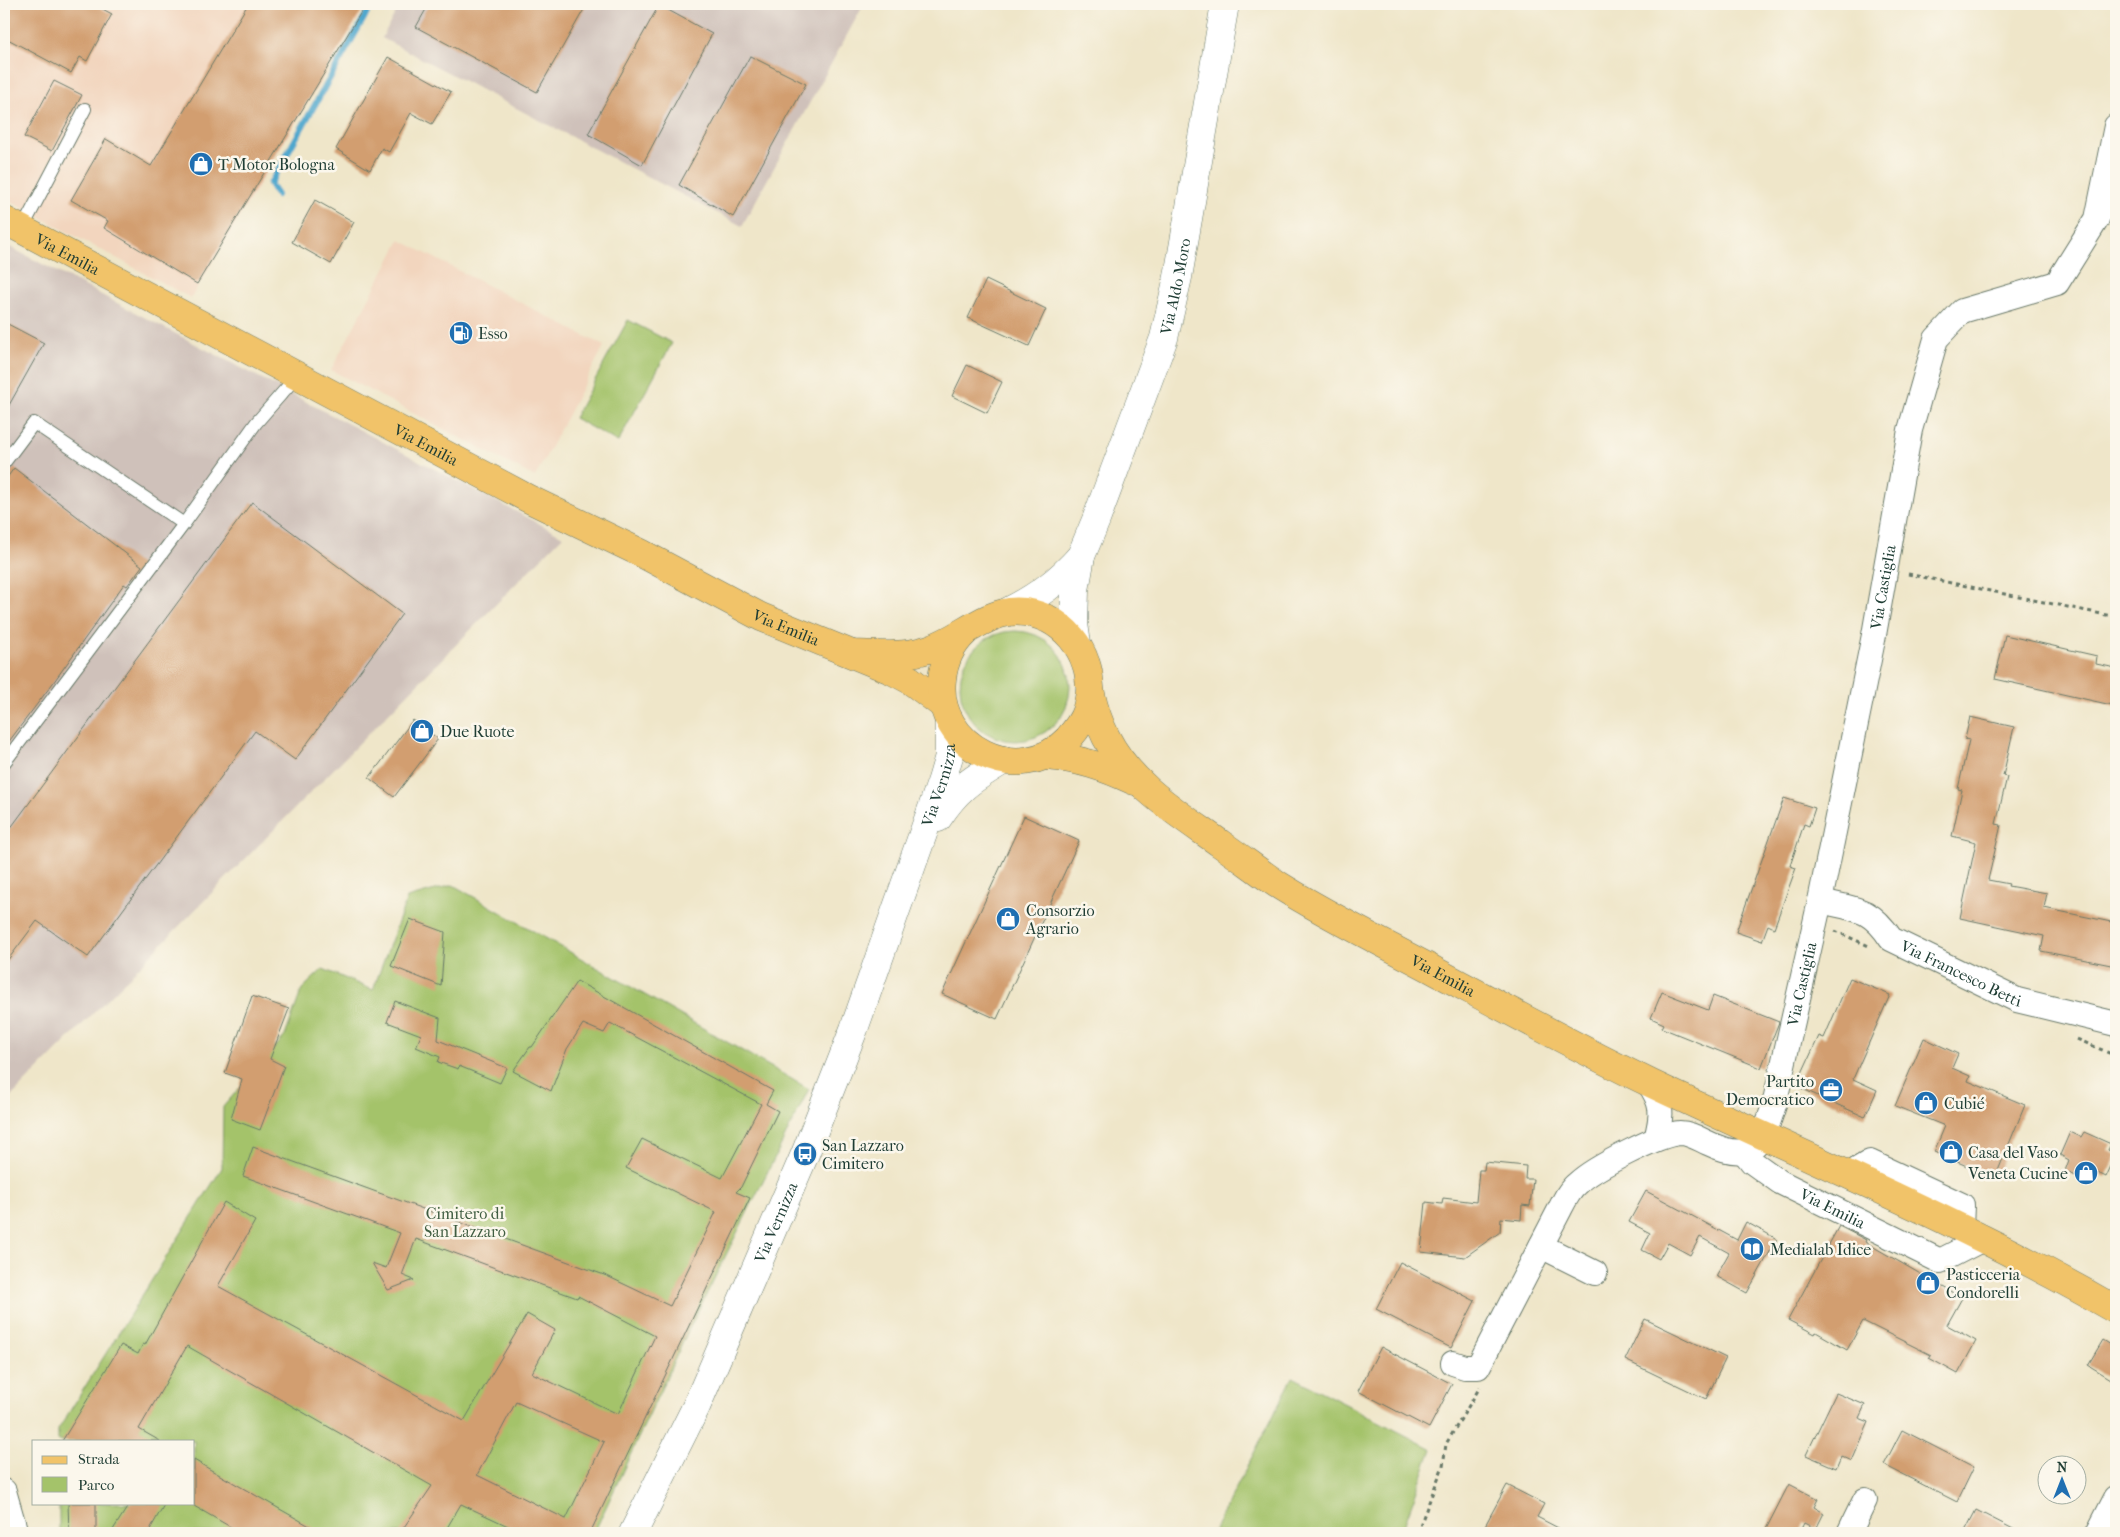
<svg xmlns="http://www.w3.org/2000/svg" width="2120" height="1537" font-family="'IM FELL French Canon',serif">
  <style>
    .built { fill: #f2d5be }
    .industrial { fill: #cfc1ba }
    .green { fill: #a4c36a; stroke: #62804f }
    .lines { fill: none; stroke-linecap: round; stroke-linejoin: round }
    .stream { stroke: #50a7cd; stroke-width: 6 }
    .building { fill: #d29e6f; fill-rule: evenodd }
    .service-casing { stroke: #687868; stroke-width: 14 }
    .minor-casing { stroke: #687868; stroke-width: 26 }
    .tertiary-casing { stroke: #687868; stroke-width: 29 }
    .primary-casing { stroke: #687868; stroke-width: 29 }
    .path { stroke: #687868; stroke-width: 3; stroke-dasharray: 4 4; stroke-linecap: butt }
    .service { stroke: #fff; stroke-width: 12 }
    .minor { stroke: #fff; stroke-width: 24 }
    .tertiary { stroke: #fff; stroke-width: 28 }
    .primary { stroke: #f1c369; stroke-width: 28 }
    .labels { text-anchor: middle; stroke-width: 5; stroke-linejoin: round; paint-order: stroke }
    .poi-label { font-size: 16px; fill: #1f3d34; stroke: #fbf7ec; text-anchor: start }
    .street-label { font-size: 16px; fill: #1f3d34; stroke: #fbf7ec }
    .park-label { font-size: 16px; fill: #405e42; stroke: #fbf7ec }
  </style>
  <rect width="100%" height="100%" fill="#fbf7ec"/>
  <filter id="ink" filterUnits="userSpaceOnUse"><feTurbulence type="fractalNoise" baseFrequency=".02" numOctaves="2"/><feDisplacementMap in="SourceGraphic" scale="10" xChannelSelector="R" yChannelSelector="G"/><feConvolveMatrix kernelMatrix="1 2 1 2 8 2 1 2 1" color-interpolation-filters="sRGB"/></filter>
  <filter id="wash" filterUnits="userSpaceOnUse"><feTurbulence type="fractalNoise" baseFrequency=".0096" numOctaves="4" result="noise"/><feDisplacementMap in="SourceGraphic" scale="20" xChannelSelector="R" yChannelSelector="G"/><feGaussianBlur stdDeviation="1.12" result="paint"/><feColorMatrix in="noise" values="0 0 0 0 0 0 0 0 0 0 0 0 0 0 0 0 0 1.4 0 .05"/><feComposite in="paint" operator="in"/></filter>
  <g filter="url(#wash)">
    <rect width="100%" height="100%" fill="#efe6c9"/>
    <!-- built -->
    <path class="built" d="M4 4H367L191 298 4 198Z
      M400 240 604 346 535 477 331 370Z"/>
    <!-- industrial -->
    <path class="industrial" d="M400 4H864L742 226 382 38Z
      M4 244 563 536 4 1104Z"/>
    <!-- green -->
    <path class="green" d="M628 320 672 343 618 442 574 418Z
      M960 686a55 55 0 1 1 110 0a55 55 0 1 1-110 0Z
      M453 885 809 1089 687 1333 594 1533H59V1503H194V1441H58V1430L222 1168 223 1107 285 1036 302 989 323 969 373 990 407 898Z
      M1293 1377 1432 1449 1401 1533H1213Z"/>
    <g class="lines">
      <!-- stream -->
      <path class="stream" d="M277 195 270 184 372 4"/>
    </g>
    <g id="blocks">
      <!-- building -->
      <path class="building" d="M4 4H93L112 14 87 61 80 57 71 73 4 37Z
        M248 4H366L197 284 104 228 108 221 71 200 106 139 151 166Z
        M429 4H587L537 92 416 27Z
        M659 5 712 34 642 165 588 134Z
        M750 56 806 84 733 217 679 185Z
        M388 57 451 92 432 124 411 113 389 152 382 148 370 170 336 149Z
        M54 81 82 95 52 151 24 137Z
        M315 200 354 222 331 264 292 242Z
        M986 280 1046 309 1029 346 968 318Z
        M4 322 44 343 4 414Z
        M967 365 1002 382 987 413 952 396Z
        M14 468 142 566 127 586 124 584 53 683 4 748V482Z
        M252 502 402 614 295 760 255 731 88 957 37 921 4 965V837Z
        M2005 635 2097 656 2096 664 2116 668V706L1995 679Z
        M1970 717 2014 727 2003 776 2007 777 1996 824 2001 825 1988 880 2009 884 2008 886 2047 893 2044 908 2116 923V966L2041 951 2044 936 1960 918 1976 842 1952 836 1962 790 1958 789 1969 740 1965 739Z
        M413 720 438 739 394 797 369 778Z
        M1784 798 1815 808 1809 826 1804 824 1790 866 1796 868 1774 928 1768 925 1762 941 1736 932Z
        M1024 816 1079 841 997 1019 942 994Z
        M410 919 445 932 441 986 391 966Z
        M1850 978 1890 995 1853 1079 1877 1090 1865 1117 1796 1086 1819 1036 1824 1038Z
        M577 981 773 1091 766 1104 778 1111 741 1187 736 1192 750 1198 591 1531 595 1533H523L461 1504 444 1533H400L432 1486 187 1346 139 1429 160 1441H62L121 1345 138 1354 143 1344 145 1345 224 1202 255 1221 218 1286 464 1421 527 1314 555 1330 532 1373 618 1414 655 1336 578 1296 577 1298 416 1239 402 1275 414 1280 388 1290 372 1263 386 1268 400 1233 243 1176 253 1147 607 1276 670 1306 716 1212 626 1168 642 1139 722 1178 761 1104 610 1023 604 1033 583 1024 567 1049 551 1091 513 1071 530 1047H532ZM516 1402 604 1442 566 1519 477 1475Z
        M1662 992 1708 1010 1713 996 1779 1022 1761 1068 1662 1028 1664 1024 1651 1018Z
        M252 996 289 1009 270 1059 284 1066 260 1130 231 1119 242 1079 225 1073Z
        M395 1001 440 1018 438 1040 507 1068 500 1083 459 1066 458 1069 438 1062 440 1057 416 1047 421 1035 387 1022Z
        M1924 1038 1958 1054 1952 1068 1970 1076 1968 1081 2025 1105 1995 1178 1934 1152 1945 1126 1895 1106Z
        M2070 1132 2081 1137 2084 1132 2111 1144 2108 1150 2116 1155 2106 1177 2096 1172 2091 1183 2065 1171 2069 1160 2060 1155Z
        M1485 1162 1526 1166 1525 1179H1533L1530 1206 1522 1205 1521 1220 1501 1218 1500 1232 1465 1257 1421 1252 1426 1202 1442 1204 1443 1198 1476 1202 1479 1170H1484Z
        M1646 1191 1737 1240 1746 1222 1777 1239 1747 1293 1716 1276 1729 1253 1700 1237 1690 1255 1668 1243 1659 1259 1642 1250 1650 1233 1629 1222Z
        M1839 1226 1866 1240 1865 1242 1962 1298 1947 1325 1976 1341 1958 1374 1929 1358 1931 1355 1863 1321 1847 1350 1816 1332 1815 1334 1788 1320Z
        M1400 1262 1475 1301 1451 1348 1376 1309Z
        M1645 1319 1726 1358 1706 1399 1625 1360Z
        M2103 1340 2116 1348V1382L2088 1365Z
        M1381 1347 1452 1384 1429 1428 1358 1391Z
        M1836 1393 1865 1405 1859 1418 1869 1422 1852 1461 1841 1456 1836 1468 1806 1455Z
        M1902 1430 1974 1467 1957 1502 1884 1465Z
        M194 1460 211 1470 322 1533H241L194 1506Z
        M1789 1484 1818 1499 1814 1507 1824 1513 1816 1529 1804 1523 1799 1533H1764Z
        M1507 1485 1544 1504 1537 1517 1568 1533H1481Z
        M68 1503H96V1533H69Z
        M130 1503H165L148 1533H111Z
        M1976 1510 2021 1533H1964Z"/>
    </g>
  </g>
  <g filter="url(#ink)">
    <use href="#blocks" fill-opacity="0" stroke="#687868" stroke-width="1"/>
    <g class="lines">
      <!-- service casing -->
      <g class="service-casing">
        <path id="service" d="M22 229 85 109
          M4 463 34 423 184 524
          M4 763 184 524 256 423 297 376"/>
      </g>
      <!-- minor casing -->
      <g class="minor-casing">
        <g id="minor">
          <path id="s1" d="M1820 901C1855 909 1870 907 1891 939L2017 1000 2116 1024"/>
          <path d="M1648 1082C1663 1104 1663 1113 1656 1139"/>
          <path id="s2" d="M1744 1152 1752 1162 1780 1182 1940 1261 1983 1239"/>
          <path d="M1848 1175 1870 1162 1962 1205 1961 1228"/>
          <path d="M1541 1246 1595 1273"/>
          <path id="s3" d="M1453 1363 1465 1367H1478L1559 1211C1564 1201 1569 1190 1578 1183 1594 1168 1659 1134 1680 1133 1690 1133 1699 1139 1708 1143 1751 1164 1762 1145 1774 1105L1820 901 1874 635 1910 430 1936 339 1962 311 2057 283 2097 219 2116 126"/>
          <path d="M4 1491 16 1533"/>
          <path d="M1849 1533 1865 1500"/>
          <path d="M2098 1533 2116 1498"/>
        </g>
      </g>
      <!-- tertiary casing -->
      <g class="tertiary-casing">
        <g id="tertiary">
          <path d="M1007 612C1037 597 1059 581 1081 556"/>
          <path id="s4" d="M1077 644 1074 624 1075 590 1081 556 1096 520 1164 338 1178 277 1225 4"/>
          <path d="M938 818C958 787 973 779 1004 760"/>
          <path id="s5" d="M633 1533 696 1407 805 1154 854 1029 942 780 949 756V722"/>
        </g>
      </g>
      <!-- primary casing -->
      <g class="primary-casing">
        <g id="primary">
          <path id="s6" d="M4 220 527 498 641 553 761 617 891 670 910 680 943 705"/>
          <path d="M965 632C952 644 944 661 942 679 934 747 1020 790 1068 739 1075 731 1083 721 1086 711 1088 705 1089 698 1090 692"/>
          <path id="s7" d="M853 654C879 655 904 657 929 649 971 635 997 595 1048 619 1066 628 1080 645 1086 664 1090 674 1089 684 1091 694 1094 709 1099 723 1106 737 1130 785 1179 814 1221 844 1240 857 1258 871 1277 884 1328 916 1383 943 1437 972 1508 1010 1579 1049 1652 1084 1808 1158 1967 1224 2116 1310"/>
          <path d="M1045 756C1078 758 1105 767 1134 781"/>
        </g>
      </g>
      <!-- path -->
      <path class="path" d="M1908 574 2116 617
        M1835 931 1869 946
        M2077 1039 2116 1056
        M1417 1533 1443 1466 1446 1444 1480 1387"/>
      <!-- service -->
      <use href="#service" class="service"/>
      <!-- minor -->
      <use href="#minor" class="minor"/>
      <!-- tertiary -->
      <use href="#tertiary" class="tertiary"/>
      <!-- primary -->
      <use href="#primary" class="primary"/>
    </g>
  </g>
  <!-- icons -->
  <defs>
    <g id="shop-disc" transform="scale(1.25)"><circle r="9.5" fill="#1f6fb2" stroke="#fbf7ec"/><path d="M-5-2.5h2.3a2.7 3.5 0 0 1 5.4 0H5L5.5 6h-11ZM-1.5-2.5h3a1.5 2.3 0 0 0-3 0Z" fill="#fff"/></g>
    <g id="fuel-disc" transform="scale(1.25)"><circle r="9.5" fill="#1f6fb2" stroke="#fbf7ec"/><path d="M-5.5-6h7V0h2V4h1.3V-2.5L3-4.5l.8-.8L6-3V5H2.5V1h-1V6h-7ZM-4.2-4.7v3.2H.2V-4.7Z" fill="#fff"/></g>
    <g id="office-disc" transform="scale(1.25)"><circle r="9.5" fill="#1f6fb2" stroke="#fbf7ec"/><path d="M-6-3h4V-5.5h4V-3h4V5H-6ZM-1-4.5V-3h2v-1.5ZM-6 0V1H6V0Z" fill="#fff"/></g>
    <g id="bus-disc" transform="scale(1.25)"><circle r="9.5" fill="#1f6fb2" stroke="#fbf7ec"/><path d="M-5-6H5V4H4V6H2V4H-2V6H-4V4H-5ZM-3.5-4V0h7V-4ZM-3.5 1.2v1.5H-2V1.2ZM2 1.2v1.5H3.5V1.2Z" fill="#fff"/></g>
    <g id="library-disc" transform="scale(1.25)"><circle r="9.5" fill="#1f6fb2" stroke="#fbf7ec"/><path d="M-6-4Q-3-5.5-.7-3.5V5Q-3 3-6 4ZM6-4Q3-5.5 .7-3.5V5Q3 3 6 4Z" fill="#fff"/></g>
  </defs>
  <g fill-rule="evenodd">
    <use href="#shop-disc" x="201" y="164"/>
    <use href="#fuel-disc" x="461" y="333"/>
    <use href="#shop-disc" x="422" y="731"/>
    <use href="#shop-disc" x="1008" y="919"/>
    <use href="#office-disc" x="1831" y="1090"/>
    <use href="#shop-disc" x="1926" y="1103"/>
    <use href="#shop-disc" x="1951" y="1152"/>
    <use href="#bus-disc" x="805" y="1154"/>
    <use href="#shop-disc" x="2086" y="1173"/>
    <use href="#library-disc" x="1752" y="1249"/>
    <use href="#shop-disc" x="1928" y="1283"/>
  </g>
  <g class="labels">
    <!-- poi labels -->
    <g class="poi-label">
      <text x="218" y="170">T Motor Bologna</text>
      <text x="478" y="339">Esso</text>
      <text x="440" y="737">Due Ruote</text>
      <text x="1026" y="916">Consorzio<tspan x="1026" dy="18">Agrario</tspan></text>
      <text x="1814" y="1087" text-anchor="end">Partito<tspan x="1814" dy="18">Democratico</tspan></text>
      <text x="1944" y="1109">Cubié</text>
      <text x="822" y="1151">San Lazzaro<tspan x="822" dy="18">Cimitero</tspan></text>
      <text x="1968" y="1158">Casa del Vaso</text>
      <text x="2068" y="1179" text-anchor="end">Veneta Cucine</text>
      <text x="1770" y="1255">Medialab Idice</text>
      <text x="1946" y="1280">Pasticceria<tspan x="1946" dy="18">Condorelli</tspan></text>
    </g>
    <!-- street labels -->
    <g class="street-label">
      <text dy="6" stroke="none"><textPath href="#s6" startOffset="72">Via Emilia</textPath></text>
      <text dy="6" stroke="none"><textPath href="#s4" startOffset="375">Via Aldo Moro</textPath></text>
      <text dy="6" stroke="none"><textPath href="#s6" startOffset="478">Via Emilia</textPath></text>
      <text dy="6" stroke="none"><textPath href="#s3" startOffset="1004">Via Castiglia</textPath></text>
      <text dy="6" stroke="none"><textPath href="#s6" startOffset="882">Via Emilia</textPath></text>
      <text dy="6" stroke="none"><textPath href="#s5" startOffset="809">Via Vernizza</textPath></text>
      <text dy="6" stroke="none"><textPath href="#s1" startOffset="162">Via Francesco Betti</textPath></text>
      <text dy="6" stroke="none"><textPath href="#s7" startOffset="759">Via Emilia</textPath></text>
      <text dy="6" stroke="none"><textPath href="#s3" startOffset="599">Via Castiglia</textPath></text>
      <text dy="6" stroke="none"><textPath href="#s2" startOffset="106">Via Emilia</textPath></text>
      <text dy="6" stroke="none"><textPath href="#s5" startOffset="342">Via Vernizza</textPath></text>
    </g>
    <!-- park labels -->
    <g class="park-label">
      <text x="465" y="1219">Cimitero di<tspan x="465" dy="18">San Lazzaro</tspan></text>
    </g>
  </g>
  <!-- margin -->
  <rect width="2120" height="1537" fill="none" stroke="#fbf7ec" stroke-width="20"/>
  <!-- legend -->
  <rect x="32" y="1440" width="162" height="65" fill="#fbf7ec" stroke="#a3ada2"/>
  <rect x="42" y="1456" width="25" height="8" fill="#f1c369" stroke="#a3ada2"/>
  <text x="78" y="1464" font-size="15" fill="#1f3d34">Strada</text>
  <rect x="42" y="1477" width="25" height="15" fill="#a4c36a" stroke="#a3ada2"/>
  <text x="78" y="1490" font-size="15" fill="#1f3d34">Parco</text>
  <!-- north arrow -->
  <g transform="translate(2062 1480)"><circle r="24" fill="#fbf7ec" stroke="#a3ada2"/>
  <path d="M0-4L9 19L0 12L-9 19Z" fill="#1f6fb2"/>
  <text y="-8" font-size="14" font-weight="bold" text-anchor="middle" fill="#1f3d34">N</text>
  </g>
</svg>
